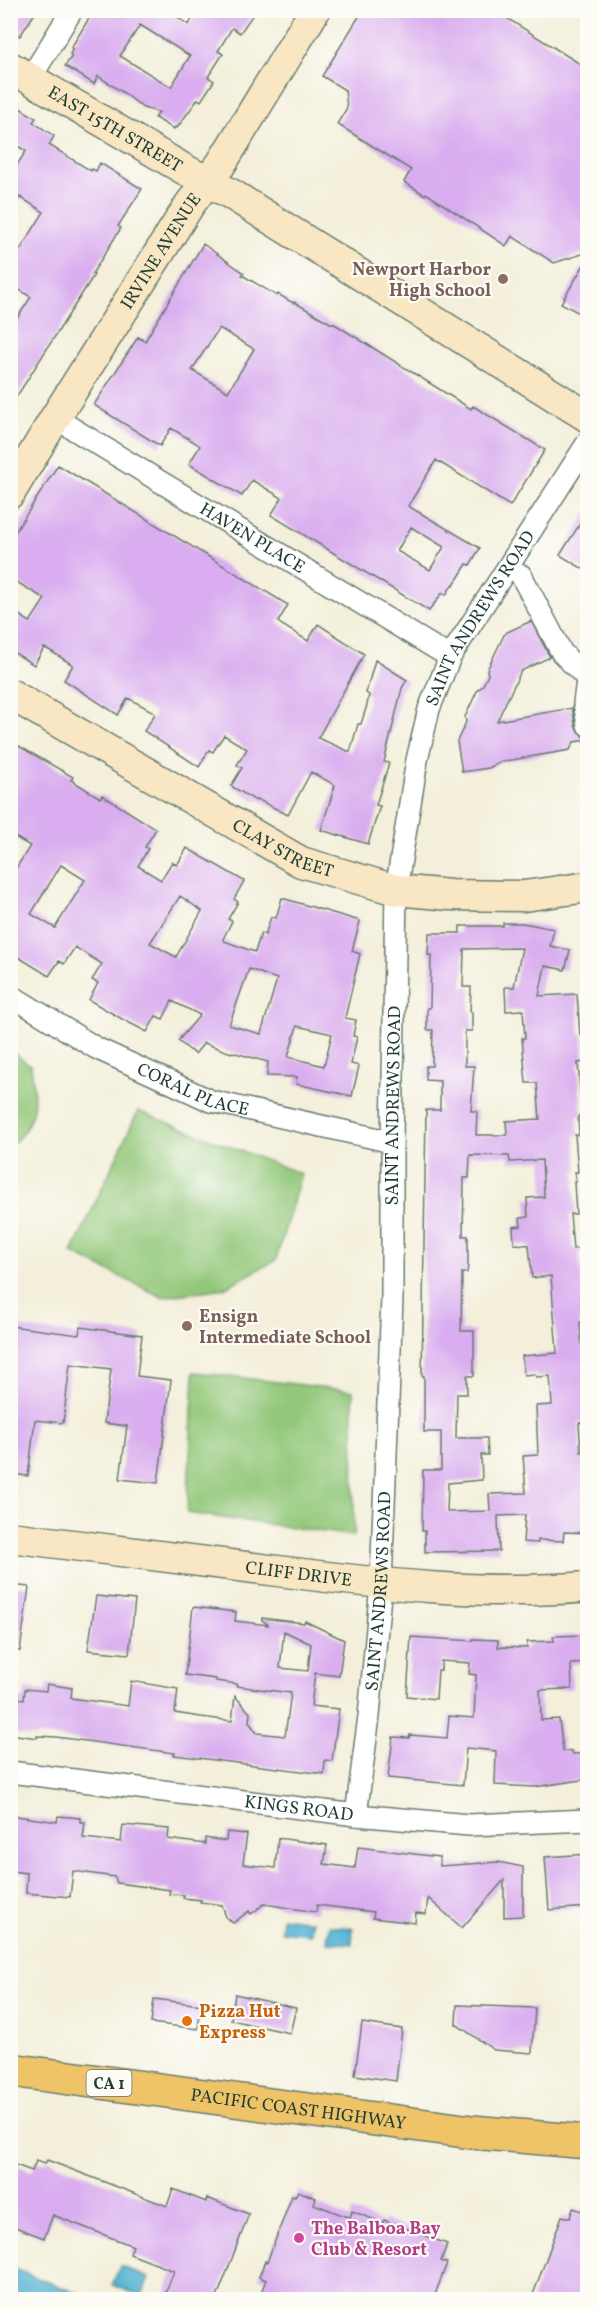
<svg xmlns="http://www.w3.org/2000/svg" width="598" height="2310" font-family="Vollkorn,serif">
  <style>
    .green { fill: #93c87a; stroke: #598257; stroke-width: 1.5 }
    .water { fill: #55b4d3; stroke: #3a7884; stroke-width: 1.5 }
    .building { fill: #d9adef; fill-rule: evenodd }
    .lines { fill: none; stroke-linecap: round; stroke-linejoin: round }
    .street-casing { stroke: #697b6e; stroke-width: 24 }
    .secondary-casing { stroke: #697b6e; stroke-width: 33 }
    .highway-casing { stroke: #697b6e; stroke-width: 36 }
    .street { stroke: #fff; stroke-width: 21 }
    .secondary { stroke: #f9e7c3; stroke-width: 30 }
    .highway { stroke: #efc469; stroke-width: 33 }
    .education-dot { fill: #8d6e63; stroke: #fdfcf7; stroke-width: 2 }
    .food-dot { fill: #e8710a; stroke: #fdfcf7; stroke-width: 2 }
    .hotel-dot { fill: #d1479c; stroke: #fdfcf7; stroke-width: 2 }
    .labels { text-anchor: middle; stroke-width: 4.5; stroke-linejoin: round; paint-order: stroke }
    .shield { fill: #fdfcf7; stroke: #62766e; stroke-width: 1.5 }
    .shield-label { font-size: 16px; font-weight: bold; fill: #1f3d34 }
    .street-label { font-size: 18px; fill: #1f3d34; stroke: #fdfcf7 }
    .education-label { font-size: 18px; font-weight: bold; fill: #785e54; stroke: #fdfcf7; text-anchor: end }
    .food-label { font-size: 18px; font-weight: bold; fill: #c56008; stroke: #fdfcf7; text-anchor: start }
    .hotel-label { font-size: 18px; font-weight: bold; fill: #b23c85; stroke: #fdfcf7; text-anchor: start }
  </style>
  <rect width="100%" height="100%" fill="#fdfcf7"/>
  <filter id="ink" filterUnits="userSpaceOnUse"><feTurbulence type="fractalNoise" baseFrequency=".0167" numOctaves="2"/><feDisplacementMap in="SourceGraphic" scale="12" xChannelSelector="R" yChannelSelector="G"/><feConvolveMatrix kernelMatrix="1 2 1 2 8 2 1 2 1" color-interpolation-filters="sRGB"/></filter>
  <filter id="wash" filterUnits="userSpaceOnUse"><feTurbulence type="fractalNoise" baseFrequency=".008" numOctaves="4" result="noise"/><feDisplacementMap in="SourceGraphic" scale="24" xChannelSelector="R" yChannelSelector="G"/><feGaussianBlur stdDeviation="1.35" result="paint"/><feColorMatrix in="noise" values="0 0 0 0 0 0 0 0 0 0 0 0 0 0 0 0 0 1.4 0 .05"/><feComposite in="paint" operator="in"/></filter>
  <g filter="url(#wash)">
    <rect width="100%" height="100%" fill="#f3efda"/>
    <!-- green -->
    <path class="green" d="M10 1050 31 1066C36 1099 38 1122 11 1145Z
      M138 1111 301 1174 276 1260 224 1288 162 1297 72 1253Z
      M194 1372 353 1391 354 1536 187 1513Z"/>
    <!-- water -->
    <path class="water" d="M282 1917 312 1921 311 1934 281 1931Z
      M329 1926 353 1928 352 1944 327 1942Z
      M120 2266 149 2278 142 2296 112 2285Z
      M11 2268 93 2299H11Z"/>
    <g id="blocks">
      <!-- building -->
      <path class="building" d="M10 10H37L20 36 10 30Z
        M94 10H167L189 25 196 10H256L240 33 232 28 218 51 223 54 208 77 214 81 201 101 198 99 177 128 175 127 174 129 155 118 159 112 143 108 127 95 98 76 94 84 65 66 72 56 70 54 73 49 71 48ZM140 25 190 56 171 87 120 56Z
        M363 10H494L588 69V245L582 254 554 263 512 236 506 246 426 193 425 195 404 182 411 170 337 124 347 108 345 90 322 76Z
        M10 102 36 118 33 122 54 136 49 145 91 171 92 169 96 171 100 163 142 189 118 226 121 228 92 274 94 275 10 407V329L31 297 10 284V266L44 212 20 197 10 212V176L26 151 11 142 18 130 10 125Z
        M203 244 244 273 242 275 277 296 278 294 293 303 294 302 332 324 333 323 471 409 473 406 545 450 510 506 436 460 408 506 480 548 470 565 467 564 453 586 452 585 446 595 442 593 429 611 271 515 282 498 252 480 242 496 189 464 200 446 196 443 171 428 160 446 94 405 138 337 145 341ZM219 328 254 349 228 392 192 370ZM411 527 444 547 430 570 397 551Z
        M588 258V318L561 303Z
        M58 465 288 605 278 622 282 625 308 641 318 624 364 654 318 738 350 752 358 724H361L367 705 369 695 366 693 375 660 407 680 402 688 384 762 389 763 376 805 380 806 368 844 321 830 335 785 311 772 288 815 257 799 256 801 231 786 242 768 237 765 247 749 224 735 213 752 209 750 199 767 144 731 155 714 152 711 128 698 118 715 64 680 73 665 49 650 44 648 34 665 10 650V609L30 622 45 599 10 578V540Z
        M588 511V572L560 555Z
        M531 621 550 657 521 671 497 721 572 708 576 728 586 740 574 742 570 750 500 762 489 768 462 772 457 741 466 722 465 717 478 689 482 687 488 675 487 670 505 633Z
        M17 745 73 777 71 780 100 798 102 795 156 829 145 847 148 849 138 866 161 880 172 862 177 865 187 848 244 881 234 899 238 902 228 919 232 921 223 939 224 941 255 952 261 933 265 935 271 917 276 918 282 898 360 921 352 951 360 954 345 1018 356 1020 353 1036 357 1037 351 1064 359 1066 352 1096 296 1084 297 1077 267 1076 268 1062 232 1052 231 1053 204 1043 195 1054 178 1041 200 1015 172 1001 163 1019 156 1016 147 1032 122 1019 89 1000 98 983 92 980 102 964 75 947 64 964 59 961 49 976 10 952V878L30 846 10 834V756ZM61 865 85 880 55 928 31 914ZM180 896 202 911 176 957 150 943ZM249 969 277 979 261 1034 229 1025ZM297 1026 332 1034 324 1066 288 1057Z
        M503 923H523L554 929 550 946 570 950 565 970 545 966 539 996 577 994 580 1035 583 1034 584 1062 578 1063 582 1116H578L579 1135H575L578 1172H575L576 1182H574L576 1214H570L573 1249 579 1248 584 1299 586 1322H580L582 1351H587L588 1422 579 1423 581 1452 588 1451V1533L564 1532 563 1541 538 1540V1543L523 1542 525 1515 498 1516 499 1551 425 1552V1531H422L423 1470H441V1432H424V1376H422L426 1110H440V1081L426 1080V1066H432L433 1030H427V1008H430L431 955H428L429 933H460V926H503ZM522 948 514 987H505L506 1011 523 1010 525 1038H522L526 1083H537L540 1119 506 1121 507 1135H476L477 1111H471L474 1066H465V1031H472V1012H470L471 987H463L464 949ZM470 1155 509 1156 510 1162 542 1160 544 1197 527 1198 528 1217 520 1218 521 1226 513 1227 514 1244 529 1245 532 1278 551 1276 557 1353 522 1356 524 1375 535 1374 536 1377 550 1376 552 1405 536 1406 538 1455 523 1456 526 1493 489 1494 490 1511 447 1512 448 1483 482 1480 481 1455H488L487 1438H456L457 1394H467V1376H474V1331H461L462 1273H467L468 1265V1236H463L464 1178H469Z
        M10 1326 79 1335 80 1327 142 1335 137 1376 171 1380 158 1483 120 1479 127 1426 104 1423 111 1369 70 1364 63 1423 35 1420 28 1476 10 1474Z
        M10 1585 29 1587 20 1651 10 1650Z
        M96 1596 135 1600 129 1654 88 1650Z
        M193 1607 236 1612 235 1621 269 1625 262 1620V1618L304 1623 305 1621 344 1640 339 1676 315 1673 311 1706 339 1709 332 1761 325 1760 324 1774 174 1755 175 1753 56 1737 37 1736V1738L10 1734V1697L24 1699 25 1689 46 1691 47 1684 72 1688 71 1698 128 1706 131 1681 178 1689 175 1713 201 1717 232 1721 235 1696 250 1713 249 1722 257 1733 285 1736 291 1693 236 1686 237 1684 216 1681V1679L185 1675ZM284 1631 311 1644 308 1671 280 1668Z
        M588 1635V1663L571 1664 572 1689 540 1690 541 1720 559 1719 563 1751H572L573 1754 588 1753V1779L534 1787 495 1785 496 1751 466 1748 463 1785 388 1778 393 1737 409 1738 410 1735 447 1738 449 1716 474 1718 476 1675 469 1674 470 1663 441 1661V1670H438L436 1699 407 1696 411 1637 473 1641V1639L498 1640V1647L527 1648V1642L554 1641 553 1636Z
        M10 1815 57 1822 58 1816 80 1818V1822H85L83 1838 121 1842 123 1825 169 1829 168 1839 205 1844V1838L226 1841 227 1832 247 1834 243 1864 275 1868 278 1838 327 1845 324 1864 355 1868 358 1847 439 1857 440 1866 498 1862 523 1867V1916L504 1917V1880L462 1928 428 1898 426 1914 416 1913 415 1923 373 1918 374 1912 317 1905 316 1912 264 1904 251 1914 249 1911 233 1923 226 1917 222 1905 200 1902 201 1900 183 1898 184 1895 169 1894 170 1890 117 1883 115 1877 73 1871 70 1897 26 1893 27 1873 10 1871Z
        M588 1854V1907L549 1910 545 1857Z
        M235 1994 296 2008 290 2033 231 2020Z
        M154 1999 201 2005 198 2029 151 2023Z
        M457 2005 535 2008 532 2053 494 2050 456 2024Z
        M362 2023 402 2029 396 2081 355 2075Z
        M47 2160 167 2206 173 2189 206 2202 207 2198 249 2214 216 2300H163L174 2271 130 2254 133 2246 53 2215 44 2238 10 2225V2163L32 2171 36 2161 45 2164Z
        M298 2191 316 2198 314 2204 350 2218 352 2211 383 2223 384 2220 447 2244 441 2261 447 2263 433 2300H258L266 2280 259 2277 265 2261 267 2262 292 2196 295 2197Z
        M573 2208 588 2213V2300H531L562 2216 570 2218Z"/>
    </g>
  </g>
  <g filter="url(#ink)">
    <use href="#blocks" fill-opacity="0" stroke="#697b6e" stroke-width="1.5"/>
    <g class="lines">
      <!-- street casing -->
      <g class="street-casing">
        <g id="street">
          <path d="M30 79 72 10"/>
          <path id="s1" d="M55 418 450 657"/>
          <path d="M521 575 562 653 586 677"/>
          <path d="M588 673 584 703 588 725"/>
          <path id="s2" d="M10 995 96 1048 211 1101 392 1142"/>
          <path id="s3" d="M10 1772 356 1815 469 1825 588 1820"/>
          <path id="s4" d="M356 1815 369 1716 381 1584 392 1298V1142L396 890 417 760 429 709 450 657 588 442"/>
        </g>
      </g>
      <!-- secondary casing -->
      <g class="secondary-casing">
        <g id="secondary">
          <path id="s5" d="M10 67 182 168 231 194 588 417"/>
          <path id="s6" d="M10 493 55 418 190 204 221 164 315 10"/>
          <path id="s7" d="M10 694 301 862 396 890 450 895 524 896 588 887"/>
          <path id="s8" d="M10 1537C100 1548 189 1560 278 1571 381 1584 483 1596 588 1587"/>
        </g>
      </g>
      <!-- highway casing -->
      <g class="highway-casing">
        <g id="highway">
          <path id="s9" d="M10 2070 472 2132 588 2142"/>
        </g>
      </g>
      <!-- street -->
      <use href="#street" class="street"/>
      <!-- secondary -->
      <use href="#secondary" class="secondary"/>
      <!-- highway -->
      <use href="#highway" class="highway"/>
    </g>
  </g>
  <!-- markers -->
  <g class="education-dot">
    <circle cx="503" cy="279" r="6"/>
    <circle cx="187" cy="1326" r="6"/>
  </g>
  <circle class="food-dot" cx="187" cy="2021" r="6"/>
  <circle class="hotel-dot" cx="299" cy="2238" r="6"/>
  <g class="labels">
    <!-- shield labels -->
    <rect class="shield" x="86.5" y="2070" width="45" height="26" rx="4.5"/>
    <g class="shield-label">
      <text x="109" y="2089">CA 1</text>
    </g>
    <!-- street labels -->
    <g class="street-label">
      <text dy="6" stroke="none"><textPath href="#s5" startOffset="122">EAST 15TH STREET</textPath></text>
      <text dy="6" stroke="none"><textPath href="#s6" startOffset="285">IRVINE AVENUE</textPath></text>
      <text dy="6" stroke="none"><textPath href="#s1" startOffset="231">HAVEN PLACE</textPath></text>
      <text dy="6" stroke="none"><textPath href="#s4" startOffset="1215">SAINT ANDREWS ROAD</textPath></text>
      <text dy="6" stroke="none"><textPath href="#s7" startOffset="314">CLAY STREET</textPath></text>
      <text dy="6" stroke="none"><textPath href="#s2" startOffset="207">CORAL PLACE</textPath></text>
      <text dy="6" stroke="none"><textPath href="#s4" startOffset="711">SAINT ANDREWS ROAD</textPath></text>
      <text dy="6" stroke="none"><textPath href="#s8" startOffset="291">CLIFF DRIVE</textPath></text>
      <text dy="6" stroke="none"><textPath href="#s4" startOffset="225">SAINT ANDREWS ROAD</textPath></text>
      <text dy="6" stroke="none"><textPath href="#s3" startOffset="291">KINGS ROAD</textPath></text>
      <text dy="6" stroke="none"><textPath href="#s9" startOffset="291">PACIFIC COAST HIGHWAY</textPath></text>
    </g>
    <!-- education labels -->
    <g class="education-label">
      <text x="491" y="275">Newport Harbor<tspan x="491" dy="21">High School</tspan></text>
      <text x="199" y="1322" text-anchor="start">Ensign<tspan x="199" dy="21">Intermediate School</tspan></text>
    </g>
    <!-- food labels -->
    <g class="food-label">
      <text x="199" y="2017">Pizza Hut<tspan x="199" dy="21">Express</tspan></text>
    </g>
    <!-- hotel labels -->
    <g class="hotel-label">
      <text x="311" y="2234">The Balboa Bay<tspan x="311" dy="21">Club &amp; Resort</tspan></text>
    </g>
  </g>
  <!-- margin -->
  <rect width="598" height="2310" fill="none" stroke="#fdfcf7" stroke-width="36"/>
</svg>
